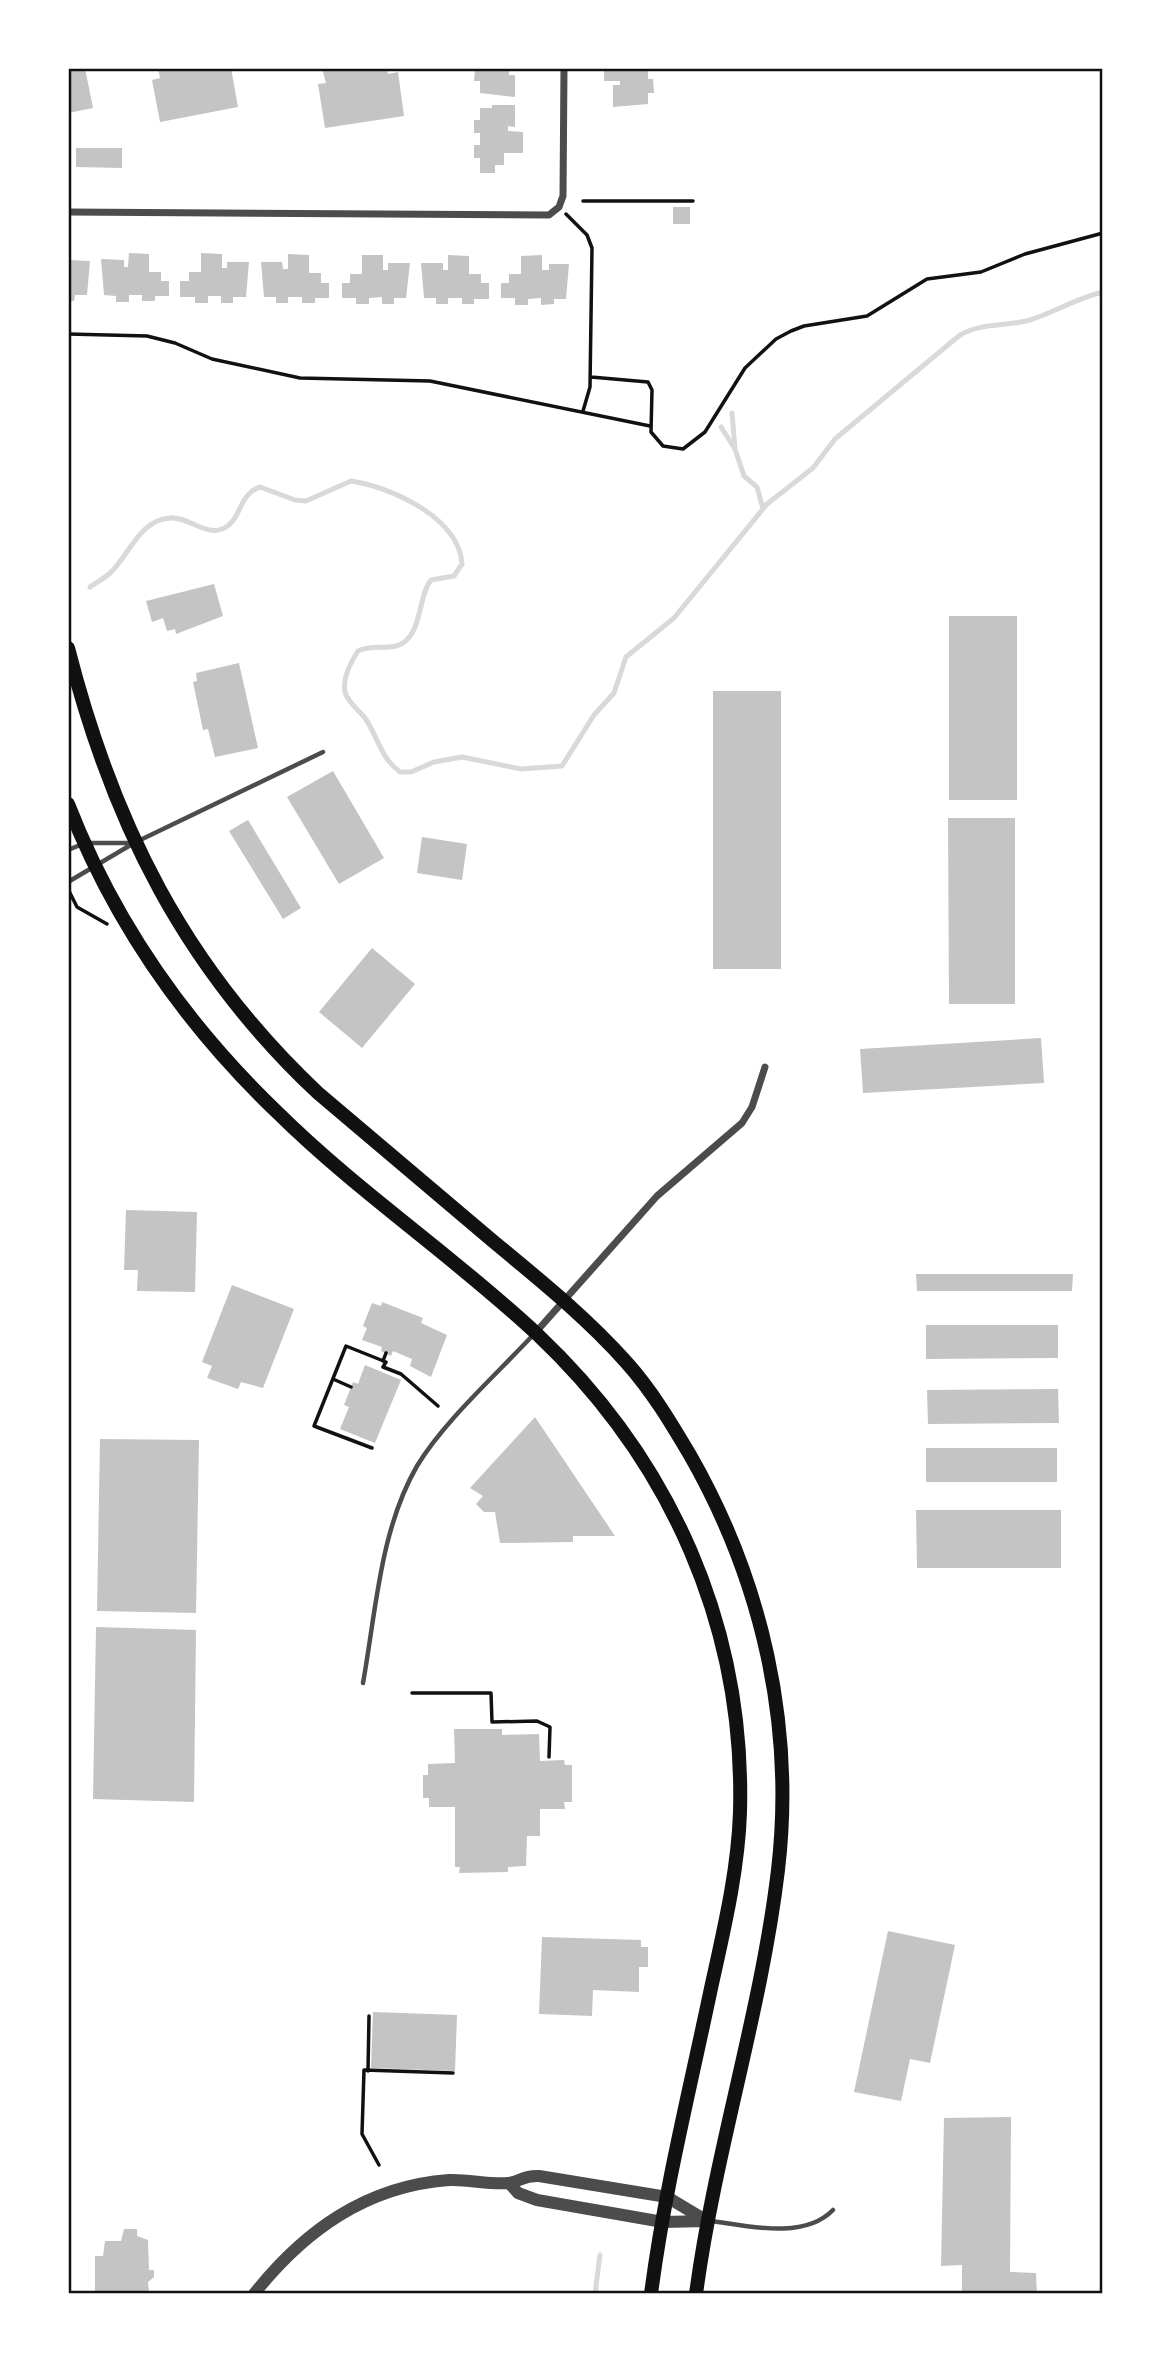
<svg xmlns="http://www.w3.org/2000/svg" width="1171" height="2362" font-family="Quicksand,sans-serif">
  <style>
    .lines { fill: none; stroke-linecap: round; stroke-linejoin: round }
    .stream { stroke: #d9d9d9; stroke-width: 5 }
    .building { fill: #c4c4c4 }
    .path { stroke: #111; stroke-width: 3.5 }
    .service { stroke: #4c4c4c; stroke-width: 4.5 }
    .minor { stroke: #4c4c4c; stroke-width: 7 }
    .tertiary { stroke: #4c4c4c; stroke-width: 12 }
    .secondary { stroke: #111; stroke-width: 14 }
    .neatline { fill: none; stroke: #111; stroke-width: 2.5 }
  </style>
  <rect width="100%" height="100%" fill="#fff"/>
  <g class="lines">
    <!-- stream -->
    <path class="stream" d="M732 413 735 449
      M721 427 735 449 744 476 757 487 763 509
      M90 587C97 582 106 578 112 571 130 553 140 520 170 518 187 516 206 536 222 529 242 521 238 494 260 487L295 500 306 501 351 481C392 487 459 518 462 564L454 576 431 580C417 597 423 639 396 646 383 649 370 645 358 651 351 662 342 678 345 692 348 703 358 709 365 718 378 737 380 757 400 772H411L434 762 462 757 521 769 562 766 594 715 614 693 626 657 674 618 767 504 813 468 835 439 960 335C983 322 1006 327 1030 320 1055 312 1077 298 1103 292
      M595 2294 600 2255"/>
  </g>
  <!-- building -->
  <path class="building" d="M68 68H85L93 108 68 113Z
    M158 68H231L238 107 160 122 152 80 160 78Z
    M322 68H387L388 74 398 72 404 116 325 128 318 84 326 83Z
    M509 68V75H515V97L480 93V81H474L475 69Z
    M604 68H648V79H653L654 93H648V104L613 107V85H620V81H604Z
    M492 105H515V127L508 126V131L523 132V153H504V165H495V173H480V158H474V145H480V133H474V120H480V108H492Z
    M76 148H122V168L76 167Z
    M673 207H690V224H673Z
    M129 253 149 254V272H161V281H169V296H155V301H142V295H129V302H116V296L104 295 101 259 124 260V267H128Z
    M201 253 222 254V268H227V262H249L246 297H233V303H221V296H208V303H195V297H180V281H189V272H201Z
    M288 254 309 255V273H321V283H329V298H315V303H302V297H288V303H276V297H264L261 262H282L283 269H288Z
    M362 255H383V270H388V263H410L406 298H394V304H382V297L369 298V304H356V298H342V283H350V274H362Z
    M448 255 469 256V274H481V283H489V299H474V304H462V298H448V304H436V298H424L421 263H443V270H448Z
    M542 255V270H549V264H569L566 299H554V304L541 305V298L528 299V305H515V298H501V283H509V274H521V256Z
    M68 260 90 261 87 295H75L74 301H68Z
    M214 584 223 616 176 634 175 629 167 631 163 618 152 622 146 601Z
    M949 616H1017V800H949Z
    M239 663 258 748 215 757 208 729 203 730 193 682 197 681 196 673Z
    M713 691H781V969H713Z
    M333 771 384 858 339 884 287 797Z
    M948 818H1015V1004H949Z
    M248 820 301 908 283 919 229 831Z
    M422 837 467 844 462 880 417 873Z
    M372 948 415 984 362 1048 319 1012Z
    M1041 1038 1044 1083 863 1093 860 1049Z
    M126 1210 197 1212 195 1292 137 1291 138 1270H124Z
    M916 1274H1073L1072 1291H917Z
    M232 1285 294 1309 263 1388 241 1382 238 1389 207 1378 212 1366 202 1362Z
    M382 1302 423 1318 421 1323 447 1335 431 1377 410 1366 412 1359 393 1351 391 1356 381 1351 382 1347 362 1340 367 1328 363 1326 372 1303 381 1306Z
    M926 1325H1058V1358L926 1359Z
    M365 1365 401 1380 375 1443 340 1429 349 1407 344 1405 353 1382 358 1384Z
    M1058 1389 1059 1423 928 1424 927 1390Z
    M535 1417 615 1536H573V1542L500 1543 495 1512H484L476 1504 483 1496 470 1488Z
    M100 1439 199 1440 196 1613 97 1611Z
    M926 1448H1057V1482H926Z
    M916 1510H1061V1568H917Z
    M96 1627 196 1630 194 1802 93 1799Z
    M454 1729H502V1735L539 1734 540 1761 564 1760 565 1765H572V1802H564L565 1809H540V1836H527L526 1866 508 1867V1872L459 1873 460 1867H455V1807H429V1798H423V1775H428V1764L455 1763Z
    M888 1931 955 1945 930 2063 910 2059 901 2101 854 2092Z
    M542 1937 641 1940V1947H648V1967H639V1992L593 1990 592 2016 539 2014Z
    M373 2012 457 2015 455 2071 371 2068Z
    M1011 2117 1010 2272 1036 2273 1037 2294H962V2265L941 2266 944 2118Z
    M124 2229H137V2236L148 2240 149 2270H154V2277L148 2282 149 2294H95V2256H103L105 2241H121Z"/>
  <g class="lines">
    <!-- path -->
    <path class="path" d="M583 201H693
      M566 214 587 235 592 248 590 387 583 411
      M68 334 147 336 175 343 212 359 300 378 430 381 650 426
      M591 377 648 382 652 390 651 432 663 446 683 449 705 432 745 368 776 339 791 331 804 326 867 316 927 279 981 272 1025 254 1103 233
      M69 891 77 907 107 924
      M383 1361 386 1353
      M333 1379 351 1387
      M372 1448 314 1426 346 1346 386 1362 383 1367 401 1374 438 1406
      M412 1693H491L492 1722 537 1721 550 1727 549 1757
      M368 2071 369 2016
      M379 2165 362 2134 364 2070 453 2073"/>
    <!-- service -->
    <path class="service" d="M68 850 85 843H133
      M68 882 134 843 323 752
      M363 1683C376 1611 380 1530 417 1466 444 1421 498 1373 534 1334
      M712 2221C748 2226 804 2240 833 2210"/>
    <!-- minor -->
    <path class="minor" d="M68 212 549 215 559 207 563 196 564 68
      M536 1332 657 1196 742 1123 752 1107 765 1067"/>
    <!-- tertiary -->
    <path class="tertiary" d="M509 2183 518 2193 537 2200 663 2222 707 2221
      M254 2294C304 2231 366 2186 449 2180 468 2179 490 2185 508 2183 521 2182 522 2175 539 2176L667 2197 707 2221"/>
    <!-- secondary -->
    <path class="secondary" d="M68 648C113 824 184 967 318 1093 377 1143 435 1192 494 1242 540 1280 587 1318 627 1363 652 1391 671 1423 690 1455 762 1581 795 1725 778 1870 761 2013 715 2151 696 2294
      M68 804C114 922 187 1026 278 1113 359 1193 455 1257 538 1335 671 1461 745 1627 740 1812 738 1873 723 1933 710 1993 689 2093 664 2193 651 2294"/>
  </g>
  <!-- border -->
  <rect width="1171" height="2362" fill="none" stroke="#ffffff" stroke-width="140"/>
  <rect x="70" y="70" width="1031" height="2222" class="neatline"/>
</svg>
